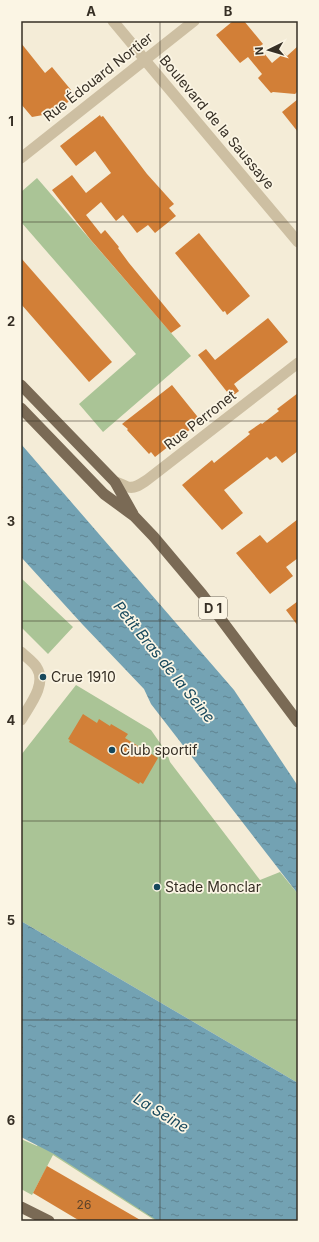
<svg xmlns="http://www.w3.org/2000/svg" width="319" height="1242" font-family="Inter,sans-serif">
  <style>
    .park { fill: #aac496 }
    .water { fill: url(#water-ripples) }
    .building { fill: #d27f37 }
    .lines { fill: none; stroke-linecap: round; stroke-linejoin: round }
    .minor { stroke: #cdbfa2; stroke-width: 11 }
    .primary { stroke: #7a6a55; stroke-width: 11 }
    .grid { fill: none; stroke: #362f25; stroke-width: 1; stroke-opacity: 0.55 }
    .poi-dot { fill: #17485c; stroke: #fbf5e4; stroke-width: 1.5 }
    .labels { text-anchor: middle; stroke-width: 3.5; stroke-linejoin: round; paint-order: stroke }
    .number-label { font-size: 12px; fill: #5d432a }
    .shield { fill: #fbf5e4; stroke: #716a5e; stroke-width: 1 }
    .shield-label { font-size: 13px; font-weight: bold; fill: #362f25 }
    .street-label { font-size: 14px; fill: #362f25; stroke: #fbf5e4 }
    .poi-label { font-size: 14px; fill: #362f25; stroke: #fbf5e4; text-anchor: start }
    .water-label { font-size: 15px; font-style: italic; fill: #17485c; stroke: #fbf5e4 }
    .neatline { fill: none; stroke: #362f25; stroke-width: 1.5 }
    .grid-label { font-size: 13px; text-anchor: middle; font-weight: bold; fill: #362f25 }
  </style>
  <defs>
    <pattern id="water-ripples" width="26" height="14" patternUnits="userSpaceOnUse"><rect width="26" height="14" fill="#73a2b3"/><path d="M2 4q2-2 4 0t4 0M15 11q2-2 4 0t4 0" fill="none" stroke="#5f8491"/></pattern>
  </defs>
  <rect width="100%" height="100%" fill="#f4ecd7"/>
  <!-- park -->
  <path class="park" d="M37 178 191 356 103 432 79 404 136 354 21 222V192Z
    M21 578 73 627 48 654 21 627Z
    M76 685 151 730 167 753 170 762 260 880 280 872 298 894V1083L21 921V755Z
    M21 1139 37 1146 41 1140 167 1221H156L53 1155 32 1195 21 1189Z"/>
  <!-- water -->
  <path class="water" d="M21 444 234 690 298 786V894L151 704 144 689 83 625 21 557Z
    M21 921 298 1083V1221H158L54 1154 21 1137Z"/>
  <!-- building -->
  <path class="building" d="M233 21H244L263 44 259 47 272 63 284 53 287 56 298 46V91L295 94 273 92 271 93 258 78 262 74 248 57 240 63 216 35Z
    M21 43 45 73 52 67 76 96 46 119 43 115 32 117 21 104Z
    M298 99V132L282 112Z
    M100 115 101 117 103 116 147 174 174 204 169 208 176 216 155 233 148 225 137 233 123 215 116 221 101 202 86 215 101 234 105 230 119 247 118 248 129 263 181 326 171 333 90 239 52 190 72 175 86 193 111 173 95 151 76 166 60 146Z
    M199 233 250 296 227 315 225 311 223 312 175 253Z
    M21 258 112 362 89 382 21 304Z
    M268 318 288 342 234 384 239 391 231 397 198 355 206 349 215 360Z
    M172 385 201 421 155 457 151 452 149 454 127 430 128 429 122 424Z
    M298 393V451L282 463 276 456 270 460 267 457 224 490 243 513 222 530 182 485 212 460 214 463 250 434 248 432 261 423 262 424 279 411 277 409Z
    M298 519V558L286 567 293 576 270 594 236 553 260 535 267 543Z
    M298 601V626L286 610Z
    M83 714 97 723 99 719 110 726 111 724 128 734 125 738 158 758 143 784 140 782 139 784 69 742 70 740 68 739Z
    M47 1166 92 1192 142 1221H80L33 1193Z"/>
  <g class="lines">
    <!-- minor -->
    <path class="minor" d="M113 21 138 51 144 59 298 242
      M21 158 194 21
      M115 482C120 483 124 486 128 487 135 489 141 484 147 480L298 363
      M21 652C26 657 34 662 37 668 47 685 29 706 21 720"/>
    <!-- primary -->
    <path class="primary" d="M21 385 115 482 133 514
      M21 408 104 494 134 516 154 537 202 594 298 722
      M21 1207 49 1221"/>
  </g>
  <!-- grid -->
  <path class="grid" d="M160 21V1221M21 222H298M21 421H298M21 621H298M21 821H298M21 1020H298"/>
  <!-- markers -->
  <g class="poi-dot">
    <circle cx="43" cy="677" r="4"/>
    <circle cx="112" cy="750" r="4"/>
    <circle cx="157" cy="887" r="4"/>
  </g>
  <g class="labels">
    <!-- number labels -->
    <g class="number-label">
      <text x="84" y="1209">26</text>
    </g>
    <!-- shield labels -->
    <rect class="shield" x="199" y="597" width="28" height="22" rx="3"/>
    <g class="shield-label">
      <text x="213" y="613">D 1</text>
    </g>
    <!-- street labels -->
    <g class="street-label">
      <text transform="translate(98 77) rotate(-38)" y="5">Rue Édouard Nortier</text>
      <text transform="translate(217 122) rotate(50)" y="5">Boulevard de la Saussaye</text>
      <text transform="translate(200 420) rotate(-38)" y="5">Rue Perronet</text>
    </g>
    <!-- poi labels -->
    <g class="poi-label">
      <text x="51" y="682">Crue 1910</text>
      <text x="120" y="755">Club sportif</text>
      <text x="165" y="892">Stade Monclar</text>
    </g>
    <!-- water labels -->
    <g class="water-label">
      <text transform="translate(164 662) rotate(51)" y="5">Petit Bras de la Seine</text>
      <text transform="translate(161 1113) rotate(31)" y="5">La Seine</text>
    </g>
  </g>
  <!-- border -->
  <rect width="319" height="1242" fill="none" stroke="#fbf5e4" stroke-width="44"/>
  <!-- north arrow -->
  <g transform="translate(269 50) rotate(265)" stroke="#fbf5e4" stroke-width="3" paint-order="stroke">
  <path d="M0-3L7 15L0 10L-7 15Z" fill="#362f25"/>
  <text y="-6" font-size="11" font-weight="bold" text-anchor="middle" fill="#362f25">N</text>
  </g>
  <rect x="22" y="22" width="275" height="1198" class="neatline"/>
  <g class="grid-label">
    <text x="91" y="16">A</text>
    <text x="228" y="16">B</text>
    <text x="11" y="126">1</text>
    <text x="11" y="326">2</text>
    <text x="11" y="526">3</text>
    <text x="11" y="725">4</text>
    <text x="11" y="925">5</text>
    <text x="11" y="1125">6</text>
  </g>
</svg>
